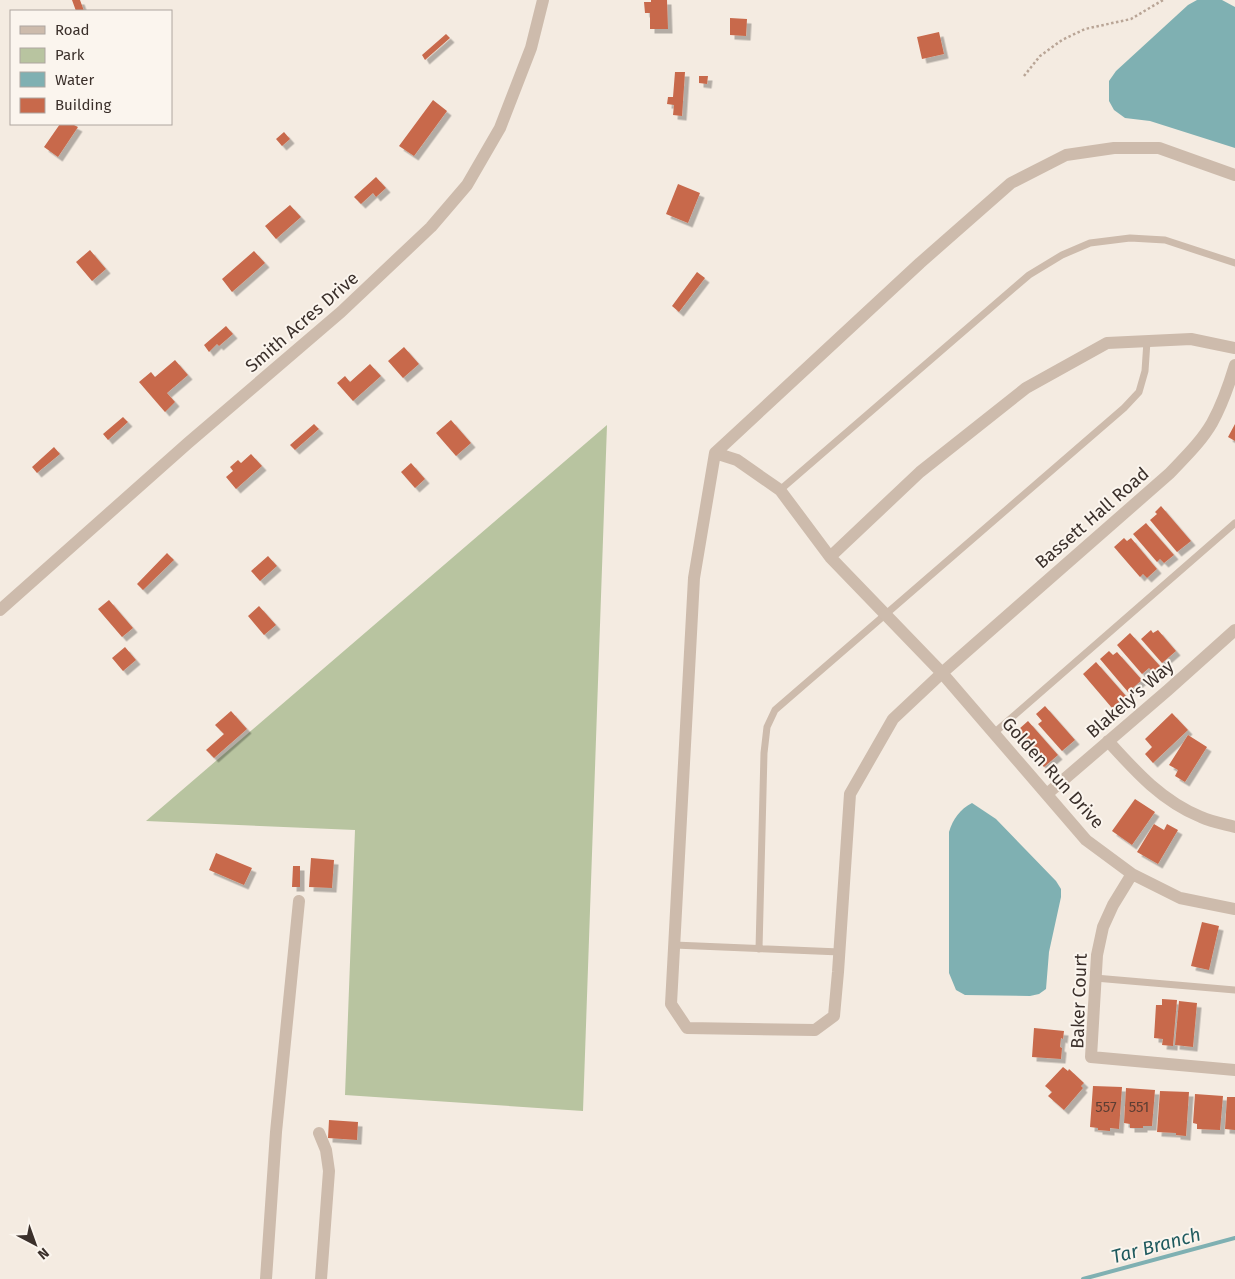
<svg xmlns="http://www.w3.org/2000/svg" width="1235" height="1279" font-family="'Fira Sans',sans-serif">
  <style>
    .green { fill: #b8c4a0 }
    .water { fill: #7fb0b2 }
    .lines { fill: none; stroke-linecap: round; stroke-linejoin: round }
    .stream { stroke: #7fb0b2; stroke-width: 4 }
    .building { fill: #c8694b; filter: url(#shadow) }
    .path { stroke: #b9a596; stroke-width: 2.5; stroke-dasharray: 2.5 2.5; stroke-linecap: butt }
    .lane { stroke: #cdbbac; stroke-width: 7 }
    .street { stroke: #cdbbac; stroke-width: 12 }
    .labels { text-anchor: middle; stroke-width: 4; stroke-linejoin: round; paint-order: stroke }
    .number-label { font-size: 15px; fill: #5e3e33 }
    .street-label { font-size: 18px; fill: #3b302b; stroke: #fbf5ee }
    .water-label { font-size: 19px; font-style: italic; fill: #1f5a5e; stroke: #fbf5ee }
  </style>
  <defs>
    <filter id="shadow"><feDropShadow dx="4.5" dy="4.5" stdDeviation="0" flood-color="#0004"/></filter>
  </defs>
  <rect width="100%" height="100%" fill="#f4ebe1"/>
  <!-- green -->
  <path class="green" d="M607 425 583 1111 345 1095 355 830 146 821Z"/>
  <!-- water -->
  <path class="water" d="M1197 0H1222L1235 7V148L1150 121 1125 118 1114 110 1109 101V81L1116 71 1188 5Z
    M972 803 996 819 1056 881 1061 889V897L1049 952 1046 989 1039 994 1030 996 965 995 956 990 949 973V832C953 819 960 809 972 803Z"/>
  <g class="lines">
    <!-- stream -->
    <path class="stream" d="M1083 1279 1235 1238"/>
  </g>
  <!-- building -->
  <path class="building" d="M72 0H80L84 11H76Z
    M651 0H667L668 29H650V13H645L644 2H651Z
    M730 18 747 19 746 36 730 35Z
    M939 32 944 54 922 59 917 37Z
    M446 34 450 38 425 60 422 55Z
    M675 72H685L682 116 673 115 674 105 667 104 668 97H673Z
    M699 76H708L707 84 699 83Z
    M433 100 447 111 414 156 399 146Z
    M60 124H72L78 127 58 157 44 147Z
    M284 132 290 139 282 146 276 139Z
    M376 177 386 188 376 197 373 193 361 204 354 197Z
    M678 184 700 193 688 223 666 214Z
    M290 205 301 217 276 239 265 226Z
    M90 250 106 269 92 281 76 262Z
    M254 251 265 263 232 292 222 279Z
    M697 272 705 278 679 312 672 306Z
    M226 326 233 334 219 346 217 344 209 352 204 345Z
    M404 347 419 364 403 378 388 361Z
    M175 360 188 375 167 393 175 402 165 412 139 382 151 372 155 377Z
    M370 364 381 376 353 401 337 383 345 376 350 382Z
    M123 417 128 422 108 440 103 434Z
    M451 420 471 443 456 456 436 433Z
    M314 424 319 429 295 450 290 445Z
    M1235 424V441L1228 437Z
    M54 447 60 454 37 473 32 467Z
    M251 454 262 466 236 489 226 477 233 471 230 467 238 460 241 463Z
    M411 463 425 479 415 488 401 472Z
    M1161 506 1191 541 1177 552 1150 520 1157 514 1155 512Z
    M1146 523 1174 555 1164 563 1160 559 1157 562 1133 534Z
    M1124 538 1127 541 1131 538 1157 569 1147 578 1143 574 1140 577 1114 547Z
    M167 553 174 560 143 590 137 584Z
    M268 556 277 566 260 581 251 571Z
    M109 600 133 628 122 637 98 609Z
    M259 606 276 625 264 635 248 616Z
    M1151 630 1153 633 1158 630 1176 651 1162 663 1141 639Z
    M1130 633 1160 666 1153 672 1149 668 1142 674 1117 645Z
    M125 647 136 660 123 671 112 658Z
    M1109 651 1113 655 1117 652 1142 680 1128 692 1100 659Z
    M1096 662 1126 696 1112 708 1083 674Z
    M1045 706 1075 740 1062 751 1038 724 1042 721 1036 714Z
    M231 711 247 729 214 758 206 750 224 734 215 725Z
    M1172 713 1188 730 1153 763 1145 754 1152 747 1145 739Z
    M1028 721 1058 755 1044 767 1018 737 1022 733 1019 729Z
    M1188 735 1207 747 1185 782 1175 776 1178 770 1169 765Z
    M1135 799 1155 812 1132 845 1112 831Z
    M1154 824 1164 830 1167 824 1178 830 1158 864 1137 852Z
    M216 853 252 868 244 885 209 870Z
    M311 858 334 860 332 888 309 887Z
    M293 866H300V887H292Z
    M1202 922 1219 926 1209 970 1191 966Z
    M1162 999 1177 1000 1173 1046 1162 1045 1163 1039 1154 1038 1156 1005H1162Z
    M1179 1001 1197 1003 1193 1047 1175 1045Z
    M1034 1028 1064 1031 1063 1039 1061 1038 1060 1047 1062 1048 1061 1059 1032 1057Z
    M1063 1067 1068 1071 1069 1069 1084 1083 1081 1086 1083 1088 1064 1110 1048 1096 1052 1092 1045 1086Z
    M1093 1086 1122 1087 1119 1129 1110 1128V1131L1098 1130V1128L1090 1127Z
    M1126 1088 1155 1090 1152 1126H1143V1128H1130V1124L1124 1123Z
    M1160 1091 1189 1092 1186 1136 1176 1135V1133L1157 1132Z
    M1195 1094 1223 1096 1220 1130 1197 1129V1124L1193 1123Z
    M1227 1097H1235V1130L1225 1129Z
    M329 1120 358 1122 357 1140 328 1138Z"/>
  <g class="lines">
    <!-- path -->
    <path class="path" d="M1024 76 1040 56 1062 40 1085 29 1131 19 1163 0"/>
    <!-- lane -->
    <path class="lane" d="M780 490 1029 275 1062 255 1090 243 1130 238 1165 240 1235 263
      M994 733 1235 523
      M674 945 840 952
      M759 949 764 753 767 727 775 710 1124 408 1139 392 1145 371 1147 341
      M1095 978 1235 990"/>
    <!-- street -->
    <path class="street" d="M1235 175 1159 148H1114L1066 155 1011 183 920 263 715 453 694 578 671 1004 687 1028 815 1030 834 1016 838 972 850 794 893 719 942 673 1170 473C1185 457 1201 442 1212 423 1222 405 1229 385 1235 365
      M715 453 737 460 780 490 830 557 942 673 1086 840 1132 874 1180 898 1235 909
      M830 557 920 472 1026 388 1107 343 1191 339 1235 348
      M0 610 188 443 341 312 431 227 467 185 500 128 531 48 543 0
      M1108 741C1136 772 1162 801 1201 817 1212 822 1224 824 1235 827
      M1047 794 1168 690 1235 630
      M1132 874 1113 905 1103 927 1097 955 1091 1057 1235 1070
      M319 1133 326 1150 329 1171 321 1279
      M266 1279 276 1132 299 901"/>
  </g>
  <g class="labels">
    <!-- number labels -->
    <g class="number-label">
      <text x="1106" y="1112">557</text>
      <text x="1139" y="1112">551</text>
    </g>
    <!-- street labels -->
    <g class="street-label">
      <text transform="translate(302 322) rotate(-41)" y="6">Smith Acres Drive</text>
      <text transform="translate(1092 518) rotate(-41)" y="6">Bassett Hall Road</text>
      <text transform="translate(1130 699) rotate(-41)" y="6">Blakely's Way</text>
      <text transform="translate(1053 773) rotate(48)" y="6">Golden Run Drive</text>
      <text transform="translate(1079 1001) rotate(-88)" y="6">Baker Court</text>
    </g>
    <!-- water labels -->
    <g class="water-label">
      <text transform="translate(1156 1245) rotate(-15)" y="7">Tar Branch</text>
    </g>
  </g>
  <!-- legend -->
  <rect x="10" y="10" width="162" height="115" fill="#fbf5ee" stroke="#aea6a0"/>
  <rect x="20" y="26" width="25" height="8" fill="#cdbbac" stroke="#aea6a0"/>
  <text x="55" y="35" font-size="15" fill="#3b302b">Road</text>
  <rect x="20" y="48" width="25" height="15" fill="#b8c4a0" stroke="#aea6a0"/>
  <text x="55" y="60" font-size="15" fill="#3b302b">Park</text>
  <rect x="20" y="72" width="25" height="15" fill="#7fb0b2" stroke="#aea6a0"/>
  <text x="55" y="85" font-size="15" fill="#3b302b">Water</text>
  <rect x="20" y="98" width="25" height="15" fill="#c8694b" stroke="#aea6a0"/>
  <text x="55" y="110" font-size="15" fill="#3b302b">Building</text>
  <!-- north arrow -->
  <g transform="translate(35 1244) rotate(139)" stroke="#fbf5ee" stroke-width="4" paint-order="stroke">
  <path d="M0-4L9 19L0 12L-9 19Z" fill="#3b302b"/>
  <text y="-8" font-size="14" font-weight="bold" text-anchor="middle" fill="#3b302b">N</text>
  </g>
</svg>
